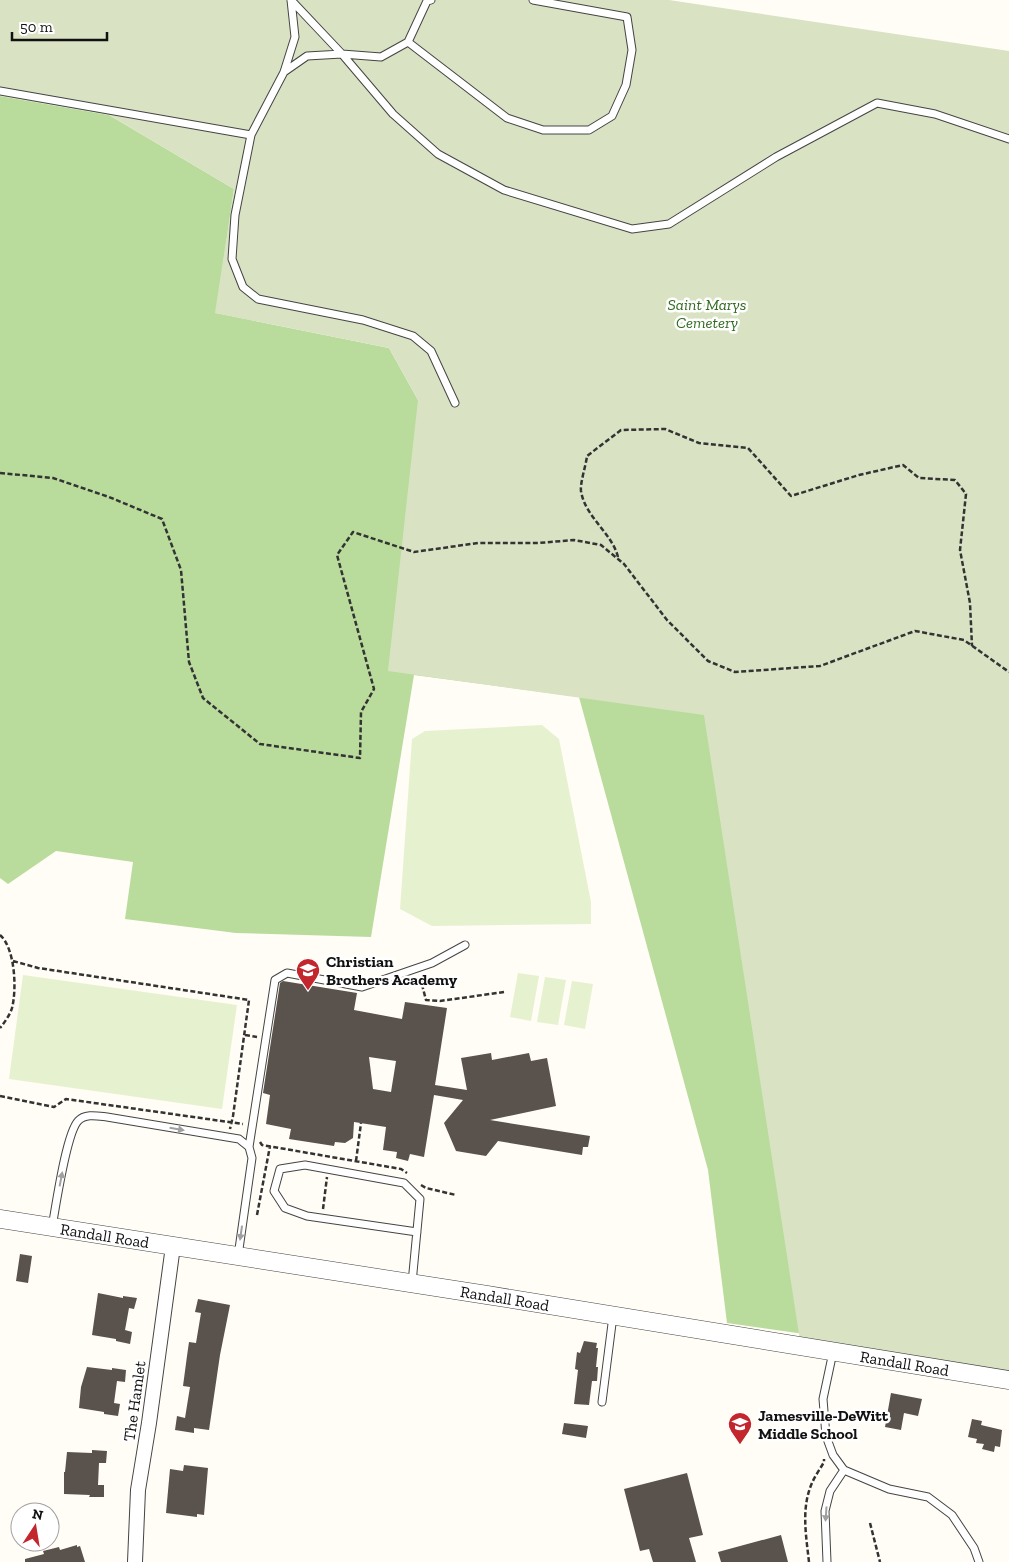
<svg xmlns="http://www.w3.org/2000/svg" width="1009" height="1562" font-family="'Zilla Slab',serif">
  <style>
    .forest { fill: #b9dc9c }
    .cemetery { fill: #d9e3c4 }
    .pitch { fill: #e6f2cf }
    .building { fill: #5a524d; fill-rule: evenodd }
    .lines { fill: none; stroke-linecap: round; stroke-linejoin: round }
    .service-casing { stroke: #444; stroke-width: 9 }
    .minor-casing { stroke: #444; stroke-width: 16 }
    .tertiary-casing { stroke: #444; stroke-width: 19 }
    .path { stroke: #333; stroke-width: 2.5; stroke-dasharray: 5 2.5; stroke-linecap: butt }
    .service { stroke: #fff; stroke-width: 7 }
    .minor { stroke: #fff; stroke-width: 14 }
    .tertiary { stroke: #fff; stroke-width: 18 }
    .oneway { fill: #a0a0a0 }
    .labels { text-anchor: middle; stroke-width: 5; stroke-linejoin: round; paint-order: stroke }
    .park-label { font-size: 16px; font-style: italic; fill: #2f6b1f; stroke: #fff }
    .poi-label { font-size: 16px; font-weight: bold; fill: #111; stroke: #fff; text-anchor: start }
    .street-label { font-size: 16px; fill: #111; stroke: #fff }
  </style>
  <rect width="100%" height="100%" fill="#fffdf5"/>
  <!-- forest -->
  <path class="forest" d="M1009 51V1363L727 1323 708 1170 579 697 414 675 371 937 236 933 125 919 133 862 56 851 8 884 0 878V96L109 115 234 189 216 313 389 348 418 400Z"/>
  <!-- cemetery -->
  <path class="cemetery" d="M0 0H669L1009 51V1380L801 1347 704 715 388 671 418 400 389 348 215 313 234 189 109 115 0 96Z"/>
  <!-- pitch -->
  <path class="pitch" d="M542 725 559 739 591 902V924L432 926 400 909 412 739 425 731Z
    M518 973 539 976 531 1021 510 1017Z
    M23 975 237 1005 222 1109 9 1079Z
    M545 977 566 980 558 1025 537 1022Z
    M572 981 593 984 585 1029 564 1025Z"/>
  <!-- building -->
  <path class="building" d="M283 981 357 993 354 1010 402 1019 405 1002 447 1008 435 1085 467 1090 461 1058 491 1053 492 1060 529 1053 531 1061 547 1058 556 1106 490 1120 590 1136 588 1147H583L582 1155 498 1141 486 1156 456 1151 444 1123 463 1100 434 1095 424 1157 410 1154 408 1161 396 1158 397 1152 383 1150 386 1127 354 1122 353 1138 345 1143 335 1142 334 1146 289 1139 291 1129 266 1124 270 1095 263 1093 280 983ZM369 1057 396 1061 391 1092 373 1089Z
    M20 1254 32 1256 28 1283 16 1281Z
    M98 1293 123 1298V1296L137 1298 134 1309 129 1308 125 1330 132 1332 130 1344 116 1341V1339L92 1335Z
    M198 1299 230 1305 220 1355 209 1430 194 1428V1433L175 1430 177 1416 185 1418 190 1387 183 1386 187 1356 189 1342 196 1343 201 1313 195 1312Z
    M584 1341 597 1343 596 1348H598L596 1367H598L597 1381H592L589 1405 574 1404 578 1370 575 1369 577 1352 580 1353Z
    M87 1367 112 1370V1368L126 1370 125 1382 117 1381 114 1403 120 1404 118 1416 104 1414V1412L79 1408 81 1387Z
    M891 1393 922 1399 918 1416 904 1413 901 1430 885 1427Z
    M972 1419 982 1421 981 1425 1002 1430 1000 1447 995 1446 994 1452 982 1449 984 1444 976 1443 977 1439 968 1437Z
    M564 1423 588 1426 586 1438 562 1434Z
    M92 1450 107 1451 106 1463H99L98 1485H104V1497H89L90 1495 64 1494V1472H65L67 1452 92 1453Z
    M184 1465 208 1468 204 1515 197 1514V1517L166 1513 170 1469 183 1471Z
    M687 1473 703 1535 689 1538 696 1562H653L649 1549 640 1551 624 1489Z
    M781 1535 788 1562H721L718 1552Z
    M77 1545V1547L80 1546 85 1562H25V1559L44 1554 43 1551 59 1547 60 1550Z"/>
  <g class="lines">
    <!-- service casing -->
    <g class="service-casing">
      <path id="service" d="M291 0 342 54 381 57 408 42 427 1 431 0
        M408 42 507 118 543 130H589L612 116 626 85 632 50 627 17 533 0
        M284 72 307 56 342 54 393 114 438 154 504 190 632 229 669 224 776 157 877 103 935 114 1009 139
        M0 91 251 135 284 72 295 37 291 0
        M251 135 235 215 232 259 243 287 258 299 363 320 413 336 431 351 455 403
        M249 1147 275 980 287 973 362 987 432 963 465 945
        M52 1227C56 1206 66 1134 78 1121 85 1113 98 1116 107 1117L239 1139 249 1147 252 1158 238 1256
        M412 1283 420 1199 404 1183 305 1165 280 1169 274 1191 285 1208 307 1216 417 1232
        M833 1352 823 1399 826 1436 833 1455 844 1470 889 1489 928 1497 952 1515 974 1548 979 1562
        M602 1402 613 1316
        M827 1562 825 1511 830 1491 844 1470"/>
    </g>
    <!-- minor casing -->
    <g class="minor-casing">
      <path id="minor" d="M135 1562 138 1490 149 1423 173 1246"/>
    </g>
    <!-- tertiary casing -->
    <g class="tertiary-casing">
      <g id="tertiary">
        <path id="s1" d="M0 1219 487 1295 1009 1380"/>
      </g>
    </g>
    <!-- path -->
    <path class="path" d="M0 473 53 478 109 497 162 519 181 570 189 662 203 698 260 744 360 758 361 712 374 689 337 555 353 532 414 552 478 543H538L574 540 601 545 624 564 667 620 708 661 735 672 820 666 915 631 964 640 1009 672
      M618 557C612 533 585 517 581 491 580 483 586 465 587 456L621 430 665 429 699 443 748 448 791 496 859 475 903 465 919 478 955 480 966 494 960 550 970 603 972 646
      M0 935C15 948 17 989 12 1008 10 1015 4 1023 0 1028
      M13 961 38 968 249 1000 233 1116 230 1129
      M420 977 426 1000 440 1001 504 992
      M245 1035 257 1037
      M0 1096 54 1107 66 1099 243 1124
      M260 1142 262 1145 401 1169 407 1173
      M356 1161 361 1123
      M421 1185 426 1188 456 1195
      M323 1209 327 1177
      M257 1215 270 1146
      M870 1523 880 1562
      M809 1562C806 1535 801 1508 812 1483 815 1476 820 1469 824 1462V1459"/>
    <!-- service -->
    <use href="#service" class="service"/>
    <!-- minor -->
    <use href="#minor" class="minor"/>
    <!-- tertiary -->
    <use href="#tertiary" class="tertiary"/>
  </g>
  <!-- one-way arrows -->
  <defs><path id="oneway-solid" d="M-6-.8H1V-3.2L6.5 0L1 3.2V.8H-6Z" transform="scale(1.25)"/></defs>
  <g class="oneway">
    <use href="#oneway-solid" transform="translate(177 1129) rotate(10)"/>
    <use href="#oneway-solid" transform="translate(61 1179) rotate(-79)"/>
    <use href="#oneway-solid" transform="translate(241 1233) rotate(98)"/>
    <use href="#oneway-solid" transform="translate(826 1514) rotate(94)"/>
  </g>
  <!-- icons -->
  <defs>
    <g id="school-pin" transform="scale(1.25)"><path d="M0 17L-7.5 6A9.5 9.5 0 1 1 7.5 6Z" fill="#c4262e" stroke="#fff"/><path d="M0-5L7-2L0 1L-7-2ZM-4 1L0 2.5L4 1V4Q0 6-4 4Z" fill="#fff"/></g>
  </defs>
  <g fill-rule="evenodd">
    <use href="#school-pin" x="308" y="970"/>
    <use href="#school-pin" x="740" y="1424"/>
  </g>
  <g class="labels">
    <!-- park labels -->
    <g class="park-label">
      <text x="707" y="310">Saint Marys<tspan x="707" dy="18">Cemetery</tspan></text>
    </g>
    <!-- poi labels -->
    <g class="poi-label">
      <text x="326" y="967">Christian<tspan x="326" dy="18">Brothers Academy</tspan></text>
      <text x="758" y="1421">Jamesville-DeWitt<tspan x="758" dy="18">Middle School</tspan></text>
    </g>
    <!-- street labels -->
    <g class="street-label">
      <text dy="6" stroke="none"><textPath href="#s1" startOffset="106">Randall Road</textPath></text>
      <text dy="6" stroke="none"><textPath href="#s1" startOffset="511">Randall Road</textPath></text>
      <text dy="6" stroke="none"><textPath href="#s1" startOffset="916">Randall Road</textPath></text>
      <text transform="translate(134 1401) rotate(-82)" y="6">The Hamlet</text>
    </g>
  </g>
  <!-- north arrow -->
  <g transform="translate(35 1527) rotate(12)"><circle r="24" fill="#ffffff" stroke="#a0a0a0"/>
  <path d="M0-4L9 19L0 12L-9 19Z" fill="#c4262e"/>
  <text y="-8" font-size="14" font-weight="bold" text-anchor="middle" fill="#111111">N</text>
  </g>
  <!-- scale -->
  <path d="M12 32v8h95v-8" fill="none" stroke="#111111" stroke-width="2.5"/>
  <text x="20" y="32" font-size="15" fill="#111111" stroke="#ffffff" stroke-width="4" paint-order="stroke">50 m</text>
</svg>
